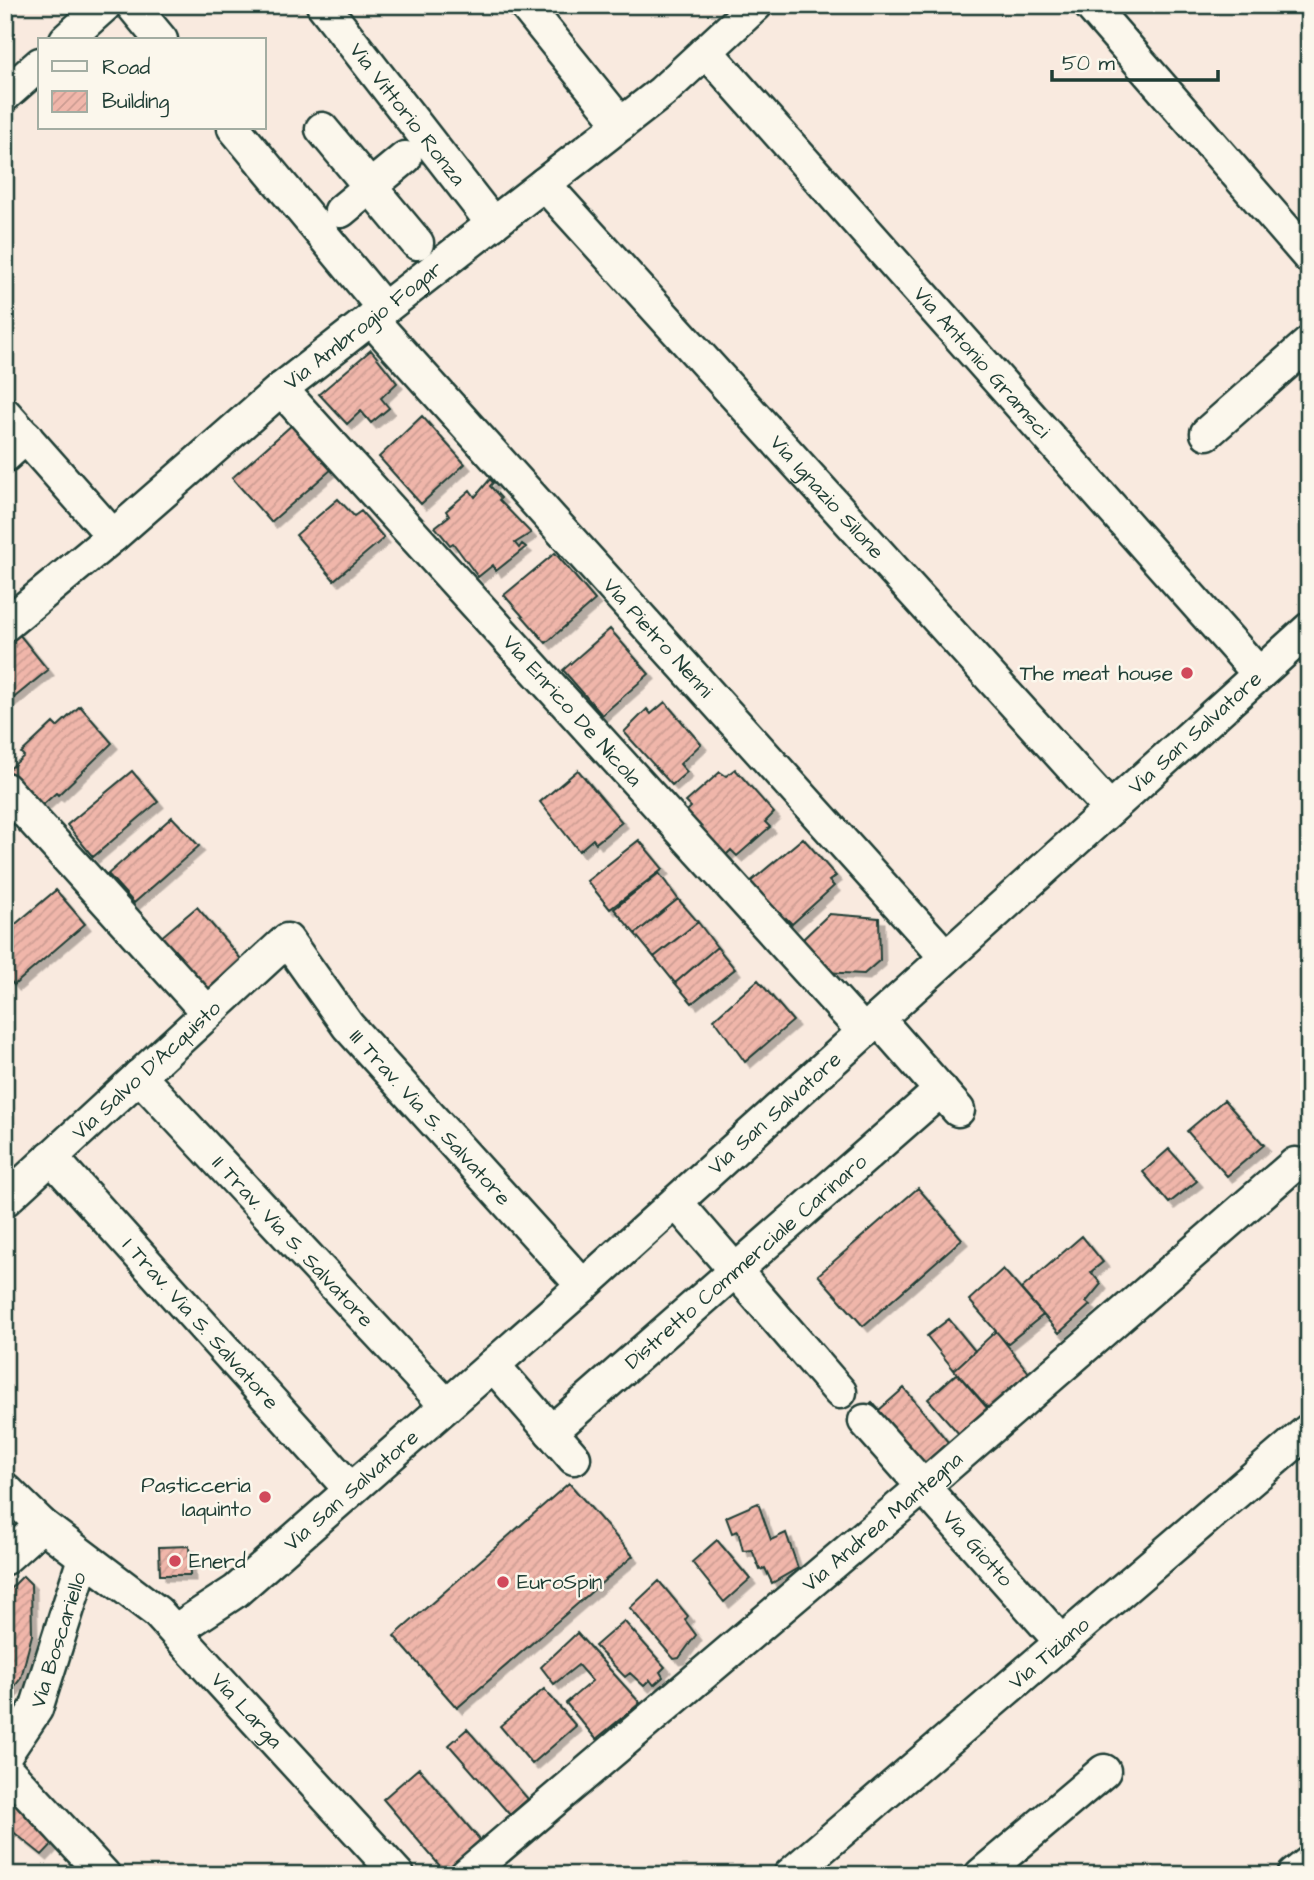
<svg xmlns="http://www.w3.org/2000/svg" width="1314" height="1880" font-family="'Architects Daughter',sans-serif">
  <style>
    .building { fill: url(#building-hatch); stroke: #1f3d34; stroke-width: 2; filter: url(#shadow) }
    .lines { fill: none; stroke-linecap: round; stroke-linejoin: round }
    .minor-casing { stroke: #1f3d34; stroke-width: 37 }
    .minor { stroke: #fbf7ec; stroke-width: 32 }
    .poi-dot { fill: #d1495b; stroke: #fbf7ec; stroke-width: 2.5 }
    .labels { text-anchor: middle; stroke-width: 5; stroke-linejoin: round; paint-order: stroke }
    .street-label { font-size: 21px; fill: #1f3d34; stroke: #fbf7ec }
    .poi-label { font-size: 21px; fill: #1f3d34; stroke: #fbf7ec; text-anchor: end }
  </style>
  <defs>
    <pattern id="building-hatch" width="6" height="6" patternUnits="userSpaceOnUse" patternTransform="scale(1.75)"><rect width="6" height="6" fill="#f0b6aa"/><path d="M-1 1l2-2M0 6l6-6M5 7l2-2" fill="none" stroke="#cd9d93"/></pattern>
    <filter id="shadow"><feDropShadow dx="5.5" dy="5.5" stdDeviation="0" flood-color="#0004"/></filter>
  </defs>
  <rect width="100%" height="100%" fill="#f9eadf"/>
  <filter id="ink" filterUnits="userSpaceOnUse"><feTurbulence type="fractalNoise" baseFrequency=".0143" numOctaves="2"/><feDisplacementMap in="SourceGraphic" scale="14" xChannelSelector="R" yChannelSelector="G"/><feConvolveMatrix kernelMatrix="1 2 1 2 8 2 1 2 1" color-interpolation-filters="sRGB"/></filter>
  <g filter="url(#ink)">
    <!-- building -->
    <path class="building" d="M371 350 397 383 381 398 389 408 371 423 361 411 347 424 319 394Z
      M422 416 465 464 421 504 379 457Z
      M293 424 332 469 271 522 232 478Z
      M490 479 493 483 490 486 501 498 499 500 531 533 515 543 519 548 522 544 526 547 496 571 493 565 478 577 453 543 450 545 435 527 449 516 446 511 470 490 475 497Z
      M338 499 354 516 361 511 384 538 334 580 296 535Z
      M555 553 595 600 546 643 504 595Z
      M15 629 48 670 5 705V637Z
      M610 629 649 674 602 715 563 670Z
      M665 702 701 744 680 764 687 772 672 785 624 732 647 709 651 714Z
      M80 706 112 743 58 795 56 793 36 811 5 773 24 756 21 753 53 723 57 727Z
      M735 769 774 813 765 822 770 827 737 856 731 850 724 857 685 813 691 807 686 802 720 772 726 776Z
      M578 770 622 822 596 843 593 839 579 851 540 802Z
      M132 771 158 802 93 857 67 825Z
      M172 817 199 846 134 903 108 874Z
      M803 838 836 876 829 881 834 886 792 924 786 918 781 923 749 883Z
      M639 840 663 869 610 909 587 881Z
      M659 873 678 899 635 934 614 909Z
      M56 890 85 924 14 985 5 975V933Z
      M678 899 698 922 654 957 635 934Z
      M197 907 246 965 210 996 160 938Z
      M829 914 879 918 880 960 864 974 821 972V959L804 958V938Z
      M698 922 717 947 675 983 654 957Z
      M717 947 735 969 692 1003 675 983Z
      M758 980 793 1021 745 1062 714 1019Z
      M1224 1100 1264 1145 1227 1176 1187 1131Z
      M1169 1149 1197 1181 1169 1203 1143 1172Z
      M918 1188 962 1239 863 1326 818 1275Z
      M1082 1236 1103 1262 1091 1272 1101 1284 1086 1302 1090 1305 1059 1333 1021 1289Z
      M1003 1269 1043 1315 1007 1344 969 1300Z
      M949 1319 975 1351 954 1370 927 1336Z
      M996 1331 1029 1373 988 1409 954 1370Z
      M957 1373 990 1410 960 1435 928 1399Z
      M904 1388 948 1442 923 1465 865 1408 872 1402 879 1410Z
      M569 1483 633 1556 457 1708 394 1636Z
      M758 1503 771 1540 786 1533 798 1568 772 1583 765 1568 760 1570 752 1550 743 1551 738 1531 732 1533 726 1517Z
      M717 1540 750 1579 724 1602 692 1562Z
      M189 1546 190 1575H160L159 1547Z
      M23 1576 31 1584 32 1635 21 1678 5 1699V1594Z
      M659 1581 688 1616 685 1620 696 1635 679 1658 674 1659 630 1608Z
      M624 1621 665 1667 660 1672 663 1677 654 1685 650 1680 644 1686 630 1673 625 1677 595 1646Z
      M577 1633 640 1703 596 1739 566 1703 592 1681 578 1665 554 1684 541 1667Z
      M544 1689 576 1726 532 1764 500 1726Z
      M467 1729 528 1799 510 1815 449 1745Z
      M419 1768 480 1840 445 1872 383 1799Z
      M5 1785 60 1836 42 1855 11 1830 5 1836Z"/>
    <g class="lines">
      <!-- minor casing -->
      <g class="minor-casing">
        <g id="minor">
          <path d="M132 5 161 40"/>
          <path id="s1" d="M323 5 493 224"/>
          <path d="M525 5 621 124"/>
          <path d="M1090 5 1309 257"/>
          <path d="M66 40 105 5"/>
          <path id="s2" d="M706 51 1259 674"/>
          <path d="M5 95 40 64"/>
          <path d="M234 128 384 309"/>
          <path d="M322 129 417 243"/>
          <path id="s3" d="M544 184 1110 809"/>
          <path d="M341 211 405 158"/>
          <path id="s4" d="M371 319 946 957"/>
          <path id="s5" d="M281 389 864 1032"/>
          <path d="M5 414 113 536"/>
          <path d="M1207 433 1309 343"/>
          <path d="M5 456 26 437"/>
          <path id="s6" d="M5 625 113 536 281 389 662 92 756 5"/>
          <path d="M5 789 208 1013"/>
          <path d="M878 1019 958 1110"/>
          <path id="s7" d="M139 1076 446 1405"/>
          <path id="s8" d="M51 1157 350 1489"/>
          <path id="s9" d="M5 1200 287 940 348 1026 583 1286"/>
          <path d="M676 1202 840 1392"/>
          <path d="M493 1365 574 1458"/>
          <path id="s10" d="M865 1421 1062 1643"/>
          <path id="s11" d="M551 1432 941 1090"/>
          <path id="s12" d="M5 1489 42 1525 157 1612 398 1875"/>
          <path d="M5 1558 42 1525"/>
          <path id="s13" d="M175 1631 236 1591 583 1286 1309 629"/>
          <path id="s14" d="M5 1755 36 1709 84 1558"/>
          <path d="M5 1768 104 1875"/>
          <path id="s15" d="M466 1875 923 1487 1295 1164"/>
          <path id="s16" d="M790 1875 1309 1430"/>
          <path d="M981 1875 1104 1771"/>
          <path d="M1294 1875 1309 1863"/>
        </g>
      </g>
      <!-- minor -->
      <use href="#minor" class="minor"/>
    </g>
  </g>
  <!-- markers -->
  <g class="poi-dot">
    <circle cx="1187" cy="673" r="7"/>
    <circle cx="265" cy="1497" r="7"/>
    <circle cx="175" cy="1561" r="7"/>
    <circle cx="503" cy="1582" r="7"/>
  </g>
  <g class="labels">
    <!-- street labels -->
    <g class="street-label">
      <text dy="7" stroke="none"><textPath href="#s1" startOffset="138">Via Vittorio Ronza</textPath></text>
      <text dy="7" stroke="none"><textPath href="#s6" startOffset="467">Via Ambrogio Fogar</textPath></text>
      <text dy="7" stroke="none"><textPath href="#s2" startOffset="416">Via Antonio Gramsci</textPath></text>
      <text dy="7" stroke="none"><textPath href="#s3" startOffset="422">Via Ignazio Silone</textPath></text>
      <text dy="7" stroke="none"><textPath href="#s4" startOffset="429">Via Pietro Nenni</textPath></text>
      <text dy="7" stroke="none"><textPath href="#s5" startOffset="434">Via Enrico De Nicola</textPath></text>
      <text dy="7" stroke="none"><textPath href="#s13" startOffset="1360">Via San Salvatore</textPath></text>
      <text dy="7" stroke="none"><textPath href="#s9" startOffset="192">Via Salvo D'Acquisto</textPath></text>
      <text dy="7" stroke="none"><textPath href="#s13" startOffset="793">Via San Salvatore</textPath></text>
      <text dy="7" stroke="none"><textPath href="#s9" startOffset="612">III Trav. Via S. Salvatore</textPath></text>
      <text dy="7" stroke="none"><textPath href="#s7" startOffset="226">II Trav. Via S. Salvatore</textPath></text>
      <text dy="7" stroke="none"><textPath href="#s11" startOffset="259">Distretto Commerciale Carinaro</textPath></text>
      <text dy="7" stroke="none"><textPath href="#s8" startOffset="224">I Trav. Via S. Salvatore</textPath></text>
      <text dy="7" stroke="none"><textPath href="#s13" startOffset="226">Via San Salvatore</textPath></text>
      <text dy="7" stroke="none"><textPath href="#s15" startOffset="546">Via Andrea Mantegna</textPath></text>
      <text dy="7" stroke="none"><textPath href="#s10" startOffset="170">Via Giotto</textPath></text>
      <text dy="7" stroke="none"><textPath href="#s14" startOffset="128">Via Boscariello</textPath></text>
      <text dy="7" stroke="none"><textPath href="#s16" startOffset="341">Via Tiziano</textPath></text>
      <text dy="7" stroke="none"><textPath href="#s12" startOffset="329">Via Larga</textPath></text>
    </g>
    <!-- poi labels -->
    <g class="poi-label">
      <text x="1173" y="680">The meat house</text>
      <text x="251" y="1492">Pasticceria<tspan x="251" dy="24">Iaquinto</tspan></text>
      <text x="189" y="1568" text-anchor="start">Enerd</text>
      <text x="517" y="1589" text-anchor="start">EuroSpin</text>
    </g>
  </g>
  <!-- margin -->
  <rect width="1314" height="1880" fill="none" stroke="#fbf7ec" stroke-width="28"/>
  <rect x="14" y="14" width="1286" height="1852" fill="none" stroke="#1f3d34" stroke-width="2.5" filter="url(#ink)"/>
  <!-- legend -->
  <rect x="38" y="38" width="228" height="91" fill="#fbf7ec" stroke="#a3ada2" stroke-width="2"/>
  <rect x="52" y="61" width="35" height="10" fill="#fbf7ec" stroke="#a3ada2" stroke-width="2"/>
  <text x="102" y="74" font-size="21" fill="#1f3d34">Road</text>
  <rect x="52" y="91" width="35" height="21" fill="url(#building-hatch)" stroke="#a3ada2" stroke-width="2"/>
  <text x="102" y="108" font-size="21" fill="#1f3d34">Building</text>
  <!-- scale -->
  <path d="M1052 70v10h166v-10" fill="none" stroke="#1f3d34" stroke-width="3.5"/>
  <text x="1062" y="70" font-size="21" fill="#1f3d34" stroke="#fbf7ec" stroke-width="5" paint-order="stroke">50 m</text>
</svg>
